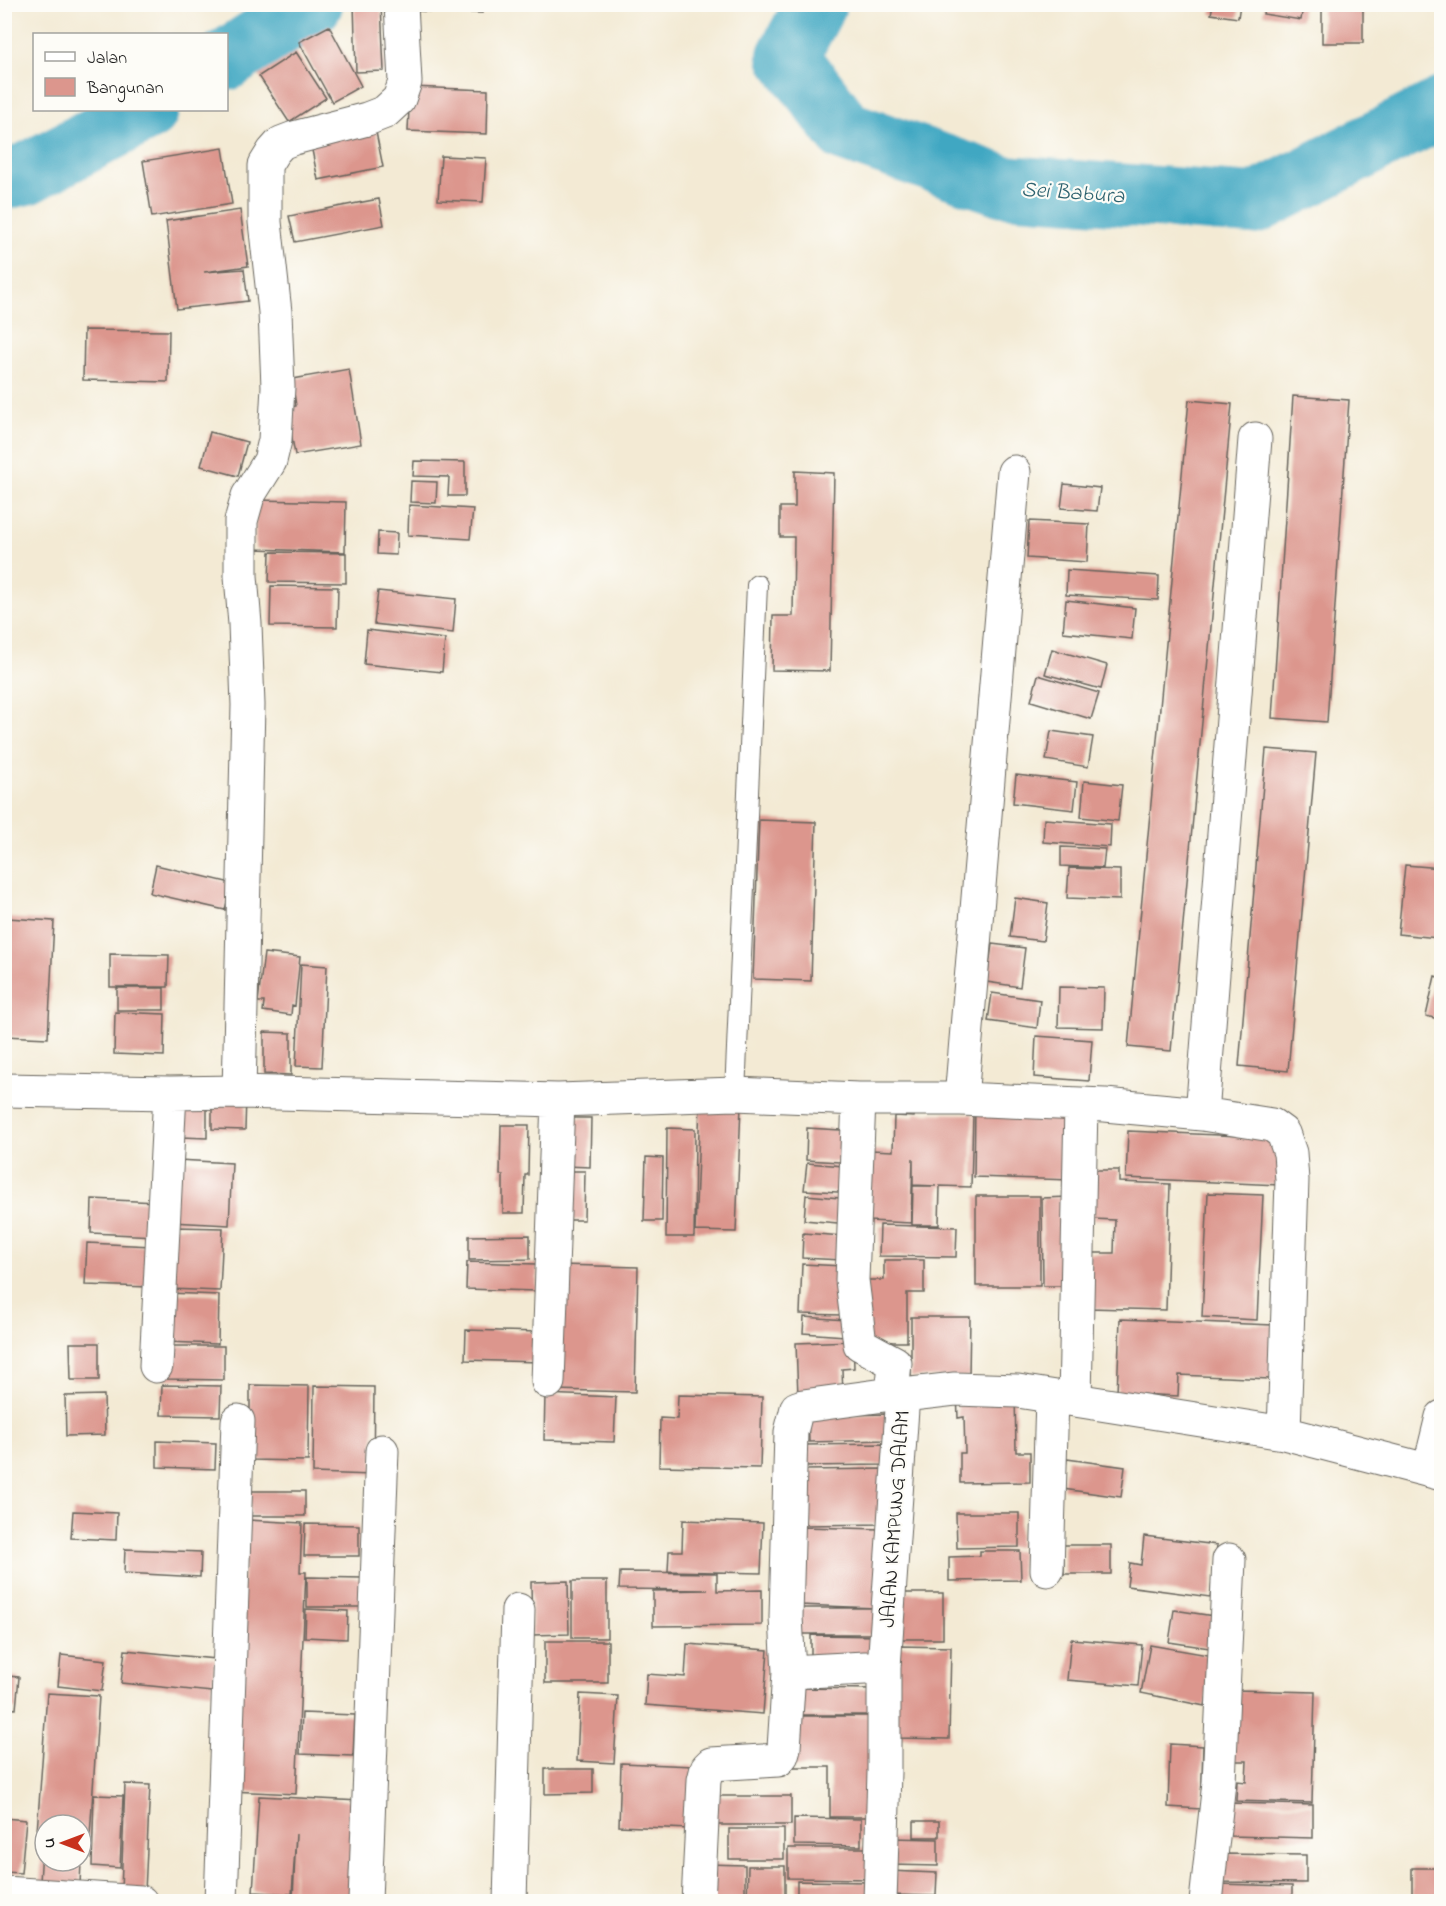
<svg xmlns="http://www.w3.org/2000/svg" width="1446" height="1906" font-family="'Indie Flower',sans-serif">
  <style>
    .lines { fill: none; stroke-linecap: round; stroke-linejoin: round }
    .river { stroke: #41a7c2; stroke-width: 62 }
    .building { fill: #dc968d }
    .service-casing { stroke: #67645c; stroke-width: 22 }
    .minor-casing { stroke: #67645c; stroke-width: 35 }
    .service { stroke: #fff; stroke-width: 20 }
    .minor { stroke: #fff; stroke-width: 33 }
    .labels { text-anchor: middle; stroke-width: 4.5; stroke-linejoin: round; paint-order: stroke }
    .street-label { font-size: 21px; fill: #1c1c1c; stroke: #fdfcf7 }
    .water-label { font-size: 22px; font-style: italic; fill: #2e626f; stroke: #fdfcf7 }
  </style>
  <rect width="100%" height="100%" fill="#fdfcf7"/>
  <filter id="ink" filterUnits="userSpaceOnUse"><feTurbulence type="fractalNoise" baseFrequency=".0167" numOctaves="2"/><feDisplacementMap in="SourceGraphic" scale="12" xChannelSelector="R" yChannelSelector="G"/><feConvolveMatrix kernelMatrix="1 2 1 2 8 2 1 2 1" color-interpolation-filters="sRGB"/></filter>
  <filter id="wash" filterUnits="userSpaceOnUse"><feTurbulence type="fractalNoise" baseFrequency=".008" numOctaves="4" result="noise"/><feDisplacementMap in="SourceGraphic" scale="24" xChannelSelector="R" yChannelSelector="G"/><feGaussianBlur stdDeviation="1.35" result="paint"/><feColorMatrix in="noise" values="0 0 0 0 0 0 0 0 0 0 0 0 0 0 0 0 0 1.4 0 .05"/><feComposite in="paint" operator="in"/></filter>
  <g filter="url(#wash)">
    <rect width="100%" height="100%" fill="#f3ead4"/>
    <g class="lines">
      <!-- river -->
      <path class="river" d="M816 4 788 56 845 131 1004 186 1254 204 1442 108
        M226 60 312 4
        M4 179 26 174 148 110"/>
    </g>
    <g id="blocks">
      <!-- building -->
      <path class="building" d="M354 4H381L384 71 356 72Z
        M413 4H482V13L413 11Z
        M1213 4H1240L1238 18 1211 14Z
        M1322 4H1363V43H1322Z
        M1265 5H1303L1301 20 1263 14Z
        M329 26 361 86 332 102 299 42Z
        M296 52 326 98 289 122 259 76Z
        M410 87 488 90 487 134 408 131Z
        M375 127 383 167 318 180 310 140Z
        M223 148 232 204 152 217 143 161Z
        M441 156 486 158 483 202 438 200Z
        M379 199 384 225 295 242 289 216Z
        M240 210 248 266 204 272 244 269 248 301 177 309 166 221Z
        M84 330 169 331 168 382 83 380Z
        M349 369 361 444 295 455 287 408 296 406 292 379Z
        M1293 396 1349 400 1327 722 1272 718Z
        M1189 400 1232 404 1171 1051 1128 1047Z
        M210 432 247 442 238 476 201 466Z
        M414 461 465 462V496H448L449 477 413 476Z
        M795 471 834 473 830 671 772 670 773 616H793L794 537H780V507H795Z
        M411 481 437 482 436 503 410 502Z
        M1064 484 1100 488 1097 511 1061 508Z
        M256 500 346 502 345 552 255 549Z
        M409 505 473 509 470 539 408 535Z
        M1029 521 1089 524 1087 562 1027 558Z
        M378 532 397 533 396 555 377 554Z
        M270 552 346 553V583L269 582Z
        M1067 570 1159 576 1158 600 1066 595Z
        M271 586 338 587 337 627 270 626Z
        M378 591 456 599 453 633 374 624Z
        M1066 600 1135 608 1132 639 1063 632Z
        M367 630 445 639 442 672 364 664Z
        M1052 649 1107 665 1101 689 1045 674Z
        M1038 675 1099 693 1091 719 1031 701Z
        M1051 731 1093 737 1088 767 1046 760Z
        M1266 749 1316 753 1288 1071 1239 1066Z
        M1016 775 1077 782 1074 810 1013 803Z
        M1084 781 1122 785 1118 821 1081 817Z
        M1044 819 1111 824 1110 847 1043 842Z
        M759 820 816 822 811 981 753 979Z
        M1061 847 1105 849 1103 868 1061 866Z
        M156 865 231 883 225 910 150 893Z
        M1405 865 1442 868V907L1438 938 1398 934Z
        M1069 868 1120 870V900L1067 898Z
        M1015 898 1048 903 1043 941 1010 937Z
        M7 918 54 921 48 1038 4 1036V972Z
        M992 944 1025 948 1020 987 987 982Z
        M264 953 300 957 295 1006 292 1005 291 1015 263 1011 264 1002H258Z
        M110 954 169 955 168 987H110Z
        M301 964 327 966 322 1067 296 1066Z
        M1435 976 1442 978V1020L1426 1016Z
        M1059 987 1104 988 1103 1028 1058 1027Z
        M117 988H164V1010H117Z
        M992 993 1040 1000 1037 1028 988 1021Z
        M115 1012 165 1014 164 1056 114 1054Z
        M264 1032 291 1033V1075L264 1074Z
        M1036 1036 1092 1040 1089 1081 1034 1077Z
        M212 1095 246 1096 245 1130 212 1129Z
        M182 1100 207 1101V1138L181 1137Z
        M700 1105 741 1106 736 1232 695 1231Z
        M975 1108 1073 1110 1071 1180 974 1177Z
        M915 1113 973 1114 971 1187 940 1186 939 1225H912L913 1186H936L913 1185V1158L911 1223 869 1221 871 1150 893 1151 894 1116 914 1117Z
        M567 1118H591L590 1167 565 1166Z
        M501 1125H529L528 1175H525L524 1213H503V1175H500Z
        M667 1128 695 1129 694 1237H666Z
        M807 1128 857 1131 856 1163 806 1160Z
        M1128 1131 1282 1138 1280 1185 1126 1178Z
        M646 1157 663 1158 662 1221H644Z
        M178 1160 232 1163 229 1225 171 1222Z
        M807 1163 856 1167 854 1193 804 1190Z
        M1094 1170H1119V1182L1170 1184 1166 1310 1088 1308 1089 1253H1114L1115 1220 1093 1219Z
        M565 1171H585L584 1220H564Z
        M1208 1193 1263 1195 1257 1320 1202 1317Z
        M806 1195 851 1199 849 1224 804 1220Z
        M976 1196H1040V1286H976Z
        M1069 1197V1286H1043L1042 1198Z
        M92 1199 157 1202 156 1236 91 1233Z
        M880 1225 957 1227 956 1257 879 1256Z
        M173 1227 223 1228 220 1291 170 1289Z
        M803 1233 843 1236 842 1260 802 1258Z
        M530 1235V1259L469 1260V1236Z
        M87 1243 152 1246 151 1287 85 1285Z
        M884 1260H924V1293H907V1342H866V1280H884Z
        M467 1262 537 1264V1291L466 1289Z
        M802 1264 843 1266 841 1315 800 1314Z
        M559 1265 638 1267 635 1392 555 1390Z
        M168 1293 219 1295 218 1344 166 1342Z
        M804 1317 846 1320 845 1336 803 1333Z
        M911 1317H970L969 1377H911Z
        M1120 1319 1273 1325 1270 1379 1179 1375 1178 1396 1117 1393Z
        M466 1330 540 1332V1362L465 1360Z
        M853 1341 854 1368 842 1369 843 1394 798 1396 796 1343Z
        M70 1343H99V1380H71Z
        M166 1346H224V1380L166 1379Z
        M162 1385 221 1386 220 1416 161 1415Z
        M250 1385 309 1386 308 1461 250 1460Z
        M314 1386 374 1387 373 1475 313 1473Z
        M1015 1391 1016 1452H1030V1482L960 1483V1453H965L964 1417 958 1418 957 1393Z
        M545 1394 616 1397 614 1442 544 1440Z
        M104 1395 105 1435 66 1436 65 1396Z
        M678 1395 762 1397 760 1468 659 1466 660 1418 677 1419Z
        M887 1414 888 1440 809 1442 808 1416Z
        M157 1441 216 1443 215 1469 157 1467Z
        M886 1444V1465L800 1466V1445Z
        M1067 1459 1125 1467 1121 1497 1063 1489Z
        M887 1469 888 1524 802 1525 801 1470Z
        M250 1491H305V1516H250Z
        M73 1511 117 1513 116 1540 71 1538Z
        M956 1513H1019V1547L957 1548Z
        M247 1520 302 1523 300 1572H306L296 1794 230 1791Z
        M683 1520 763 1523 761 1573 668 1571 669 1551H682Z
        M305 1524 359 1525V1556H304Z
        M802 1527 881 1529 880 1634H798V1608H876L800 1605Z
        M1144 1536 1217 1545 1210 1597 1127 1586 1130 1563 1141 1565Z
        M1064 1545H1111V1574H1064Z
        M125 1549 201 1552 200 1577 124 1573Z
        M980 1551H1020L1021 1580 949 1581V1557L980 1556Z
        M620 1572 717 1573V1591L762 1590V1625L653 1626V1591L708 1590 619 1589Z
        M307 1577 363 1578 362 1607H307Z
        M568 1581 569 1634 532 1635 531 1582Z
        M572 1581H607V1638H572Z
        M903 1593H943V1639H902Z
        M306 1609 348 1611 347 1639 305 1637Z
        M1174 1610 1220 1617 1216 1649 1169 1642Z
        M811 1635 880 1636V1661H811Z
        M1071 1639 1142 1645 1138 1686 1067 1680Z
        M545 1641H608V1683H545Z
        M687 1644 768 1650 763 1714 645 1705 647 1674 685 1677Z
        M1150 1645 1214 1656 1205 1706 1141 1693Z
        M898 1646 951 1647 949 1739 896 1738Z
        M125 1650 215 1659 212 1692 121 1683Z
        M61 1655 106 1660 102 1691 58 1686Z
        M4 1664H8L7 1676 19 1677 16 1709 4 1708Z
        M790 1688 877 1689V1715H790Z
        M1234 1690 1315 1692 1312 1803 1236 1801 1237 1781 1246 1782 1247 1761H1233Z
        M47 1693 99 1696 90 1836 83 1835V1842H81V1825H45V1833L37 1832Z
        M580 1694 618 1696 614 1763 577 1761Z
        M302 1713 355 1715 353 1756 300 1754Z
        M792 1716H876V1817H830V1767H792Z
        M1170 1744 1203 1746 1201 1809 1168 1807Z
        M621 1763 693 1766 690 1829 619 1826Z
        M545 1769H593V1793L545 1794Z
        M125 1784 150 1785 145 1892 121 1891Z
        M94 1795 123 1796 120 1868 92 1866Z
        M259 1796 360 1801 355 1902 293 1899 296 1834 292 1894 253 1892Z
        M709 1796H791V1825H709Z
        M1230 1803 1313 1805V1838L1230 1836Z
        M4 1818 26 1820 21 1873 4 1872Z
        M794 1818 861 1819V1846L794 1845Z
        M914 1821H939V1837H914Z
        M729 1829H784V1859H729Z
        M43 1833H45V1861H81L80 1885 40 1882Z
        M890 1838 938 1839V1866L890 1865Z
        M788 1848H875L874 1879 788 1878Z
        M1221 1854 1306 1855V1883L1220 1882Z
        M705 1864 745 1865V1902H705Z
        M748 1866H785V1902H747Z
        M1412 1868H1442V1902H1412Z
        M888 1871 937 1873 936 1896 888 1895Z
        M797 1881 871 1882V1902H797Z
        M1218 1884 1292 1886V1902H1217Z
        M888 1896 914 1898V1902H887Z
        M916 1898 938 1899V1902H916Z"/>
    </g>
  </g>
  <g filter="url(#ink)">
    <use href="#blocks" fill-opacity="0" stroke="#67645c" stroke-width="1.5"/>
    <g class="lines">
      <!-- service casing -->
      <g class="service-casing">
        <path id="service" d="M735 1094 757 585"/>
      </g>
      <!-- minor casing -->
      <g class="minor-casing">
        <path id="minor" d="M4 1090 170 1093 239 1092 558 1100 735 1094 859 1099H961L1105 1105 1202 1114 1272 1125 1283 1133 1290 1153 1292 1180 1284 1433
          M239 1092 248 705 245 624 241 576V521L248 496 270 461 275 440 278 387 275 312 265 222V165L273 152 281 143 294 138 367 119 385 112 399 99 405 82 401 4
          M859 1099 852 1280 860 1344 895 1363 892 1394
          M961 1099 1014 472
          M1202 1114 1255 439
          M156 1366 170 1093
          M548 1382 558 1100
          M1075 1400 1081 1105
          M1429 1470 1442 1417
          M1047 1570 1052 1397
          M789 1672 884 1667
          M4 1893 141 1902
          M221 1902 238 1421
          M365 1902 382 1451
          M510 1902 518 1610
          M698 1902 704 1780 707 1768 711 1764 778 1760 782 1755 784 1748 789 1672 786 1617 791 1432 797 1408 803 1406 892 1394 903 1395
          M880 1902 884 1772V1667L903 1395 955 1389 1018 1391 1284 1433 1442 1474
          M1206 1902 1219 1782 1229 1560"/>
      </g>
      <!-- service -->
      <use href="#service" class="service"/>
      <!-- minor -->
      <use href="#minor" class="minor"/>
    </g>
  </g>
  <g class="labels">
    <!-- street labels -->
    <g class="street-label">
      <text transform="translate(894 1519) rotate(-86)" y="7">JALAN KAMPUNG DALAM</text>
    </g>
    <!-- water labels -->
    <g class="water-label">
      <text transform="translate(1073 191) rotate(4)" y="8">Sei Babura</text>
    </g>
  </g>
  <!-- margin -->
  <rect width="1446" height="1906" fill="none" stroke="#fdfcf7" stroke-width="24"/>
  <!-- legend -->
  <rect x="33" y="33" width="195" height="78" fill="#fdfcf7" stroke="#a3a29f" stroke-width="1.5"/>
  <rect x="45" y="52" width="30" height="9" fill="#ffffff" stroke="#a3a29f" stroke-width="1.5"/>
  <text x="87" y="63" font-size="18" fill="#1c1c1c">Jalan</text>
  <rect x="45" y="78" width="30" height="18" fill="#dc968d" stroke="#a3a29f" stroke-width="1.5"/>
  <text x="87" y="93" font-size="18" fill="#1c1c1c">Bangunan</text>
  <!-- north arrow -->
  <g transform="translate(63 1843) rotate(270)"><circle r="28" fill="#fdfcf7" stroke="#a3a29f" stroke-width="1.5"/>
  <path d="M0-4.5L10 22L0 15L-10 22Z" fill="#c8321e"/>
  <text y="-9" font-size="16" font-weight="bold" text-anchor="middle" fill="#1c1c1c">U</text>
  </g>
</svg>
